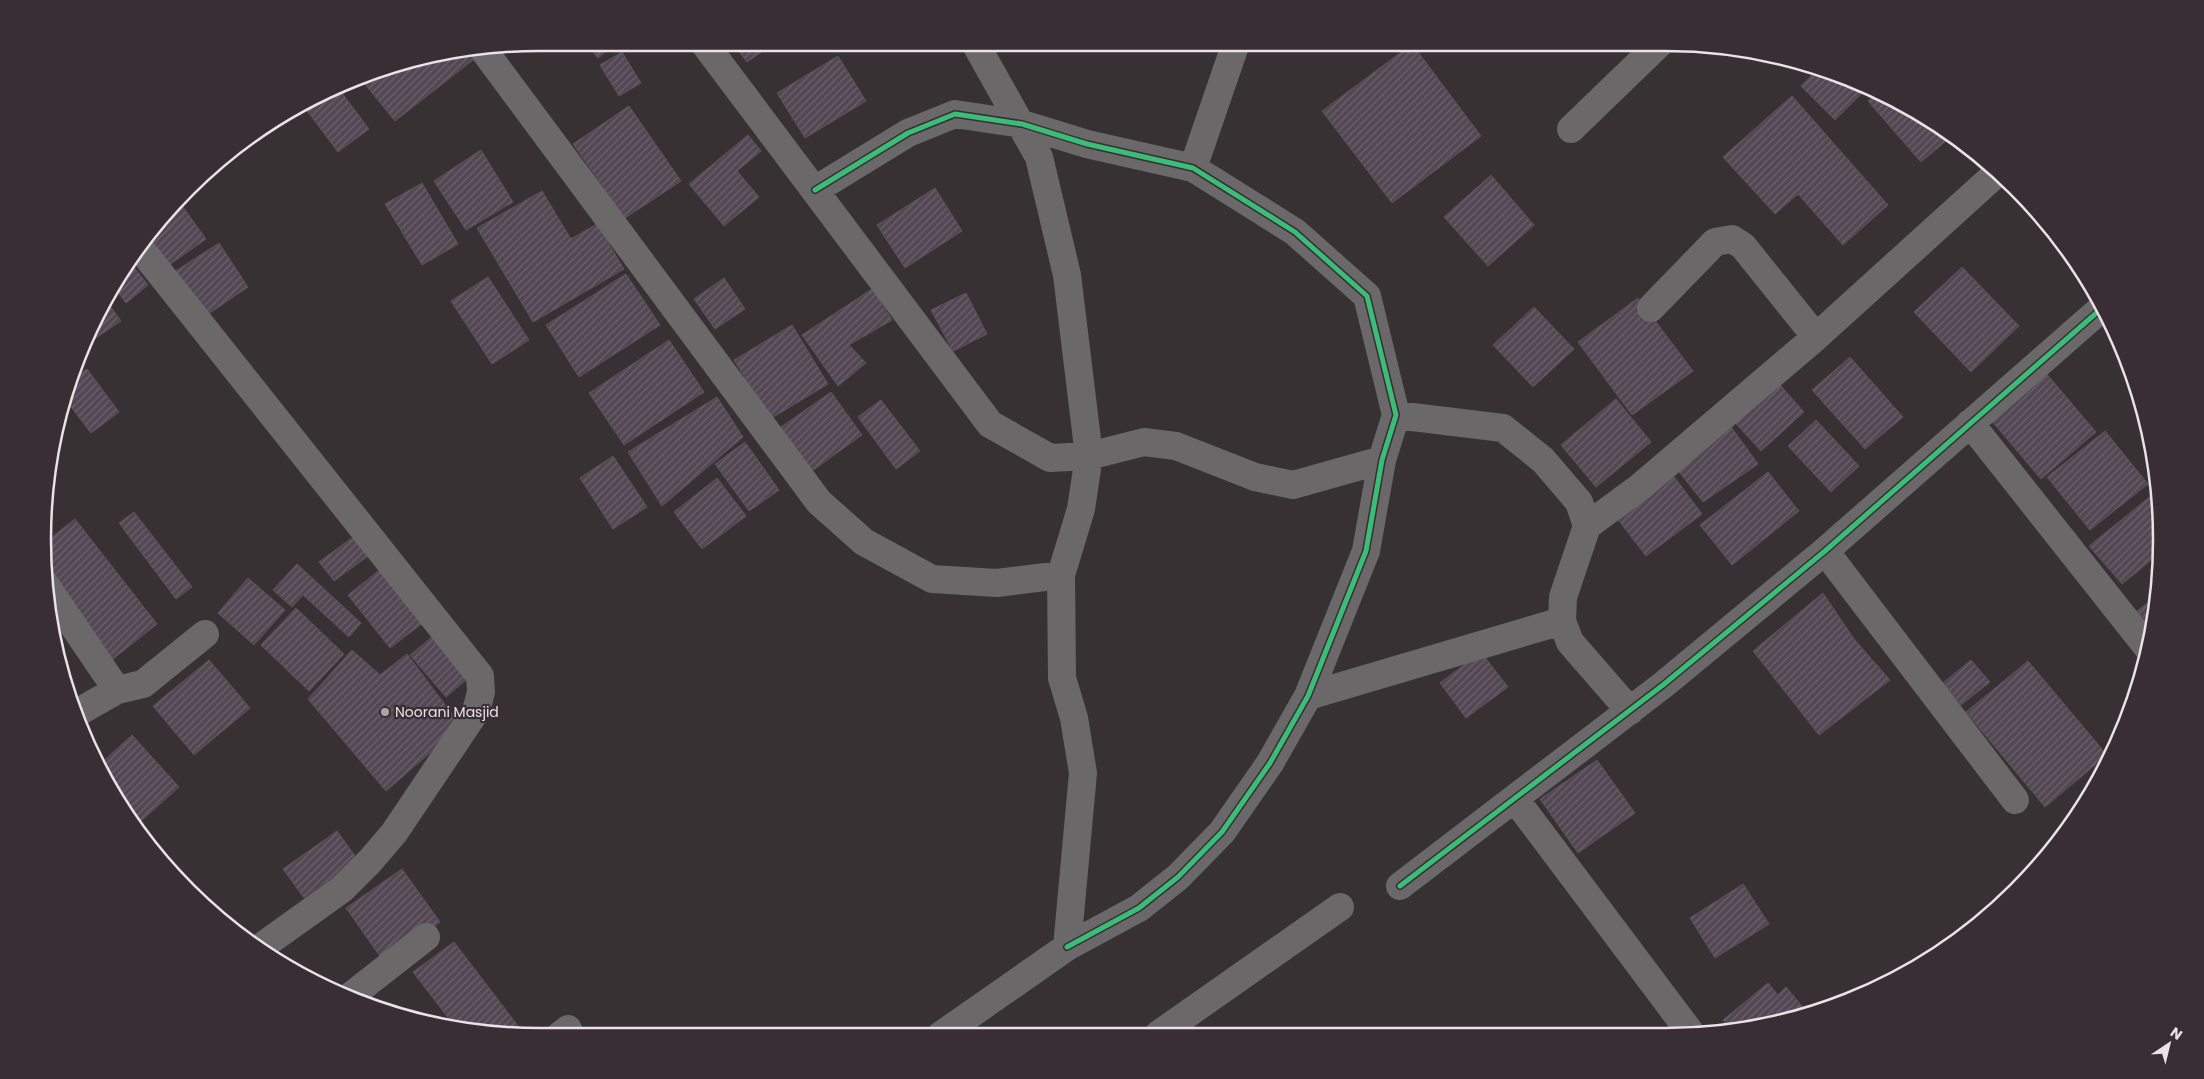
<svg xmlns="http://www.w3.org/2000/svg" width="2204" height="1079" font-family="Poppins,sans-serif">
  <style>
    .building { fill: url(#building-hatch); stroke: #585457 }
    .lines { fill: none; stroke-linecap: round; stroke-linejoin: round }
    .minor { stroke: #6b6869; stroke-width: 28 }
    .cycleway-casing { stroke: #3a2e35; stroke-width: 8 }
    .cycleway { stroke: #3abd76; stroke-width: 5 }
    .poi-dot { fill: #aba4a8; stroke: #3a2e35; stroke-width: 2 }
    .labels { text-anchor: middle; stroke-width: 4.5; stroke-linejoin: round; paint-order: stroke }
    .poi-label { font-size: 14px; fill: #eae2e7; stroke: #3a2e35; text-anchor: start }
    .rim { fill: none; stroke: #eae2e7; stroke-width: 2.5 }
  </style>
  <defs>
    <pattern id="building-hatch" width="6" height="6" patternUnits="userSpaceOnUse" patternTransform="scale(1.25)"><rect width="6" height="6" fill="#534754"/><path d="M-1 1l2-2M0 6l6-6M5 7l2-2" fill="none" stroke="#6c616d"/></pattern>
  </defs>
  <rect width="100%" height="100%" fill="#373134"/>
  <!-- building -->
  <path class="building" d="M585 43H616L598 58Z
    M732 43H774L747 62Z
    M1412 44 1481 136 1392 203 1322 111Z
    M464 50 473 60 395 121 364 83 383 68 443 52Z
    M622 52 641 83 619 96 600 65Z
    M838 56 866 101 805 138 777 93Z
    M1818 69 1855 80 1866 89 1835 120 1801 86Z
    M338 88 369 129 338 152 302 104Z
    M1878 93 1941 126 1952 136 1921 162 1868 101Z
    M1792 96 1888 205 1843 245 1798 194 1775 214 1723 157Z
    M629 106 681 181 625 218 573 144Z
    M748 135 761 151 737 171 759 197 724 226 689 184Z
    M481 150 513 202 466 230 434 181Z
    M1491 175 1534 225 1488 266 1444 217Z
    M422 183 458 244 422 265 385 204Z
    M935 188 962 231 905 268 877 225Z
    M542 191 571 239 597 224 624 269 533 322 477 228Z
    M178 200 206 239 162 270 143 243 166 212Z
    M219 243 248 287 201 319 171 274Z
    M130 262 148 285 126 303 113 286Z
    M1962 267 2019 326 1971 372 1914 312Z
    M626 274 660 325 579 377 546 325Z
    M488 277 529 340 492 364 451 301Z
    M724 278 745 309 715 329 694 299Z
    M872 289 892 320 849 345 866 363 838 386 802 335Z
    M966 293 987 334 953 351 931 310Z
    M1638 298 1693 371 1632 415 1578 342Z
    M105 299 121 321 81 348Z
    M1534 307 1574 349 1533 387 1493 345Z
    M792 325 828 384 770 419 734 360Z
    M669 340 704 392 624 445 589 393Z
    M1850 357 1903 417 1865 449 1812 390Z
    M87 369 119 412 91 433 65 399 71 380Z
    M2045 372 2096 432 2041 479 1990 419Z
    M1772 376 1804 412 1761 451 1728 415Z
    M831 392 862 435 809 473 778 429Z
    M717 397 743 437 662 506 628 452Z
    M1616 399 1651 442 1596 487 1561 445Z
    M881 400 920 451 896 469 858 417Z
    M1816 420 1859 466 1831 492 1788 446Z
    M1729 424 1758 464 1703 502 1672 463Z
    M2105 431 2148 484 2090 530 2047 477Z
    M745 442 779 490 749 511 715 464Z
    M613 456 647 507 613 529 580 478Z
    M1669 470 1702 514 1646 556 1613 513Z
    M1768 472 1799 511 1732 565 1700 525Z
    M717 478 746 516 702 549 674 512Z
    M2152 495 2158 502 2161 540 2160 553 2122 584 2089 546Z
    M134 512 192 587 176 599 119 523Z
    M75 519 157 624 113 659 45 570 43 544Z
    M360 532 375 551 334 581 319 562Z
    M297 564 361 623 349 637 303 595 292 607 273 590Z
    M386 565 428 619 390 648 348 595Z
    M248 578 285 610 254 645 218 613Z
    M1823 593 1854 639 1890 680 1819 735 1753 651Z
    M2156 596 2153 631 2137 611Z
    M296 608 344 654 309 691 261 645Z
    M437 633 472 675 446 697 410 655Z
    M352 650 380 675 407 654 461 726 386 791 308 699Z
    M1481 652 1508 687 1466 718 1440 683Z
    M209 660 250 708 194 755 153 706Z
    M1971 660 1990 682 1961 705 1943 683Z
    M2028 661 2107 755 2045 807 1966 712Z
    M132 735 179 787 140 822 118 799 98 766Z
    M1597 760 1635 813 1578 853 1540 799Z
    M337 831 358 860 304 898 283 869Z
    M402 869 440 922 384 962 346 908Z
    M1743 884 1769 924 1715 958 1690 918Z
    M454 942 525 1035 456 1028 413 972Z
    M1768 983 1778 995 1786 987 1806 1011 1732 1032 1723 1020Z"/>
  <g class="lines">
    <!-- minor -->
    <path class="minor" d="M704 43 990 424 1050 458 1089 456 1144 442 1176 446 1255 477 1293 485 1382 460
      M482 48 819 502 864 542 932 579 997 583 1061 575
      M1571 129 1660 43
      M1193 168 1236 43
      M815 190 908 133 955 114 1022 124 1087 144 1193 168 1295 232 1367 296 1396 415 1382 460 1366 551 1308 696 1270 763 1222 832 1178 877 1139 908 1067 947
      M140 248 480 676 481 692 476 711 394 833 370 861 342 889 258 949
      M1651 308 1715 242 1732 239 1743 246 1816 337
      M1396 415 1503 428 1543 460 1579 502 1587 526 1563 597 1562 621 1570 642 1630 711
      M1970 423 2148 648
      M1587 526 1640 487 1816 337 1997 173
      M1825 551 2015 800
      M45 584 117 690
      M1308 696 1562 621
      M75 714 117 690 143 684 205 634
      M1515 799 1690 1032
      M1400 886 1663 685 1825 551 2102 308
      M348 998 426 937
      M1159 1034 1340 907
      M941 1035 1067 947 1083 773 1074 718 1062 678 1061 575 1081 509 1089 456 1067 275 1039 157 975 43
      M559 1036 568 1029"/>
    <!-- cycleway casing -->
    <g class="cycleway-casing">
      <path id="cycleway" d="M815 190 908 133 955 114 1022 124 1087 144 1193 168 1295 232 1367 296 1396 415 1382 460 1366 551 1308 696 1270 763 1222 832 1178 877 1139 908 1067 947
        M1400 886 1663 685 1825 551 2102 308"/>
    </g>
    <!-- cycleway -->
    <use href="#cycleway" class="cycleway"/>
  </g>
  <!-- markers -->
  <circle class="poi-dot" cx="385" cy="712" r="5"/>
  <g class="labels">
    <!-- poi labels -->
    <g class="poi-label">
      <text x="395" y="717">Noorani Masjid</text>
    </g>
  </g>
  <!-- crop -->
  <path d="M0 0H2204V1079H0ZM539 51H1665A488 488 0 0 1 2153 539V540A488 488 0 0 1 1665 1028H539A488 488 0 0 1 51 540V539A488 488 0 0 1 539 51Z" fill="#3a2e35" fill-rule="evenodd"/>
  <path class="rim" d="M539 51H1665A488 488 0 0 1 2153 539V540A488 488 0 0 1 1665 1028H539A488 488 0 0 1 51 540V539A488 488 0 0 1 539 51Z"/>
  <!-- north arrow -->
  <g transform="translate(2169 1044) rotate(35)" stroke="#3a2e35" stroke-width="4" paint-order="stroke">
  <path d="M0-4L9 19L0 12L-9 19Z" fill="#eae2e7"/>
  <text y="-8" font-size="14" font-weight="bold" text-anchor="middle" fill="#eae2e7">N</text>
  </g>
</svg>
